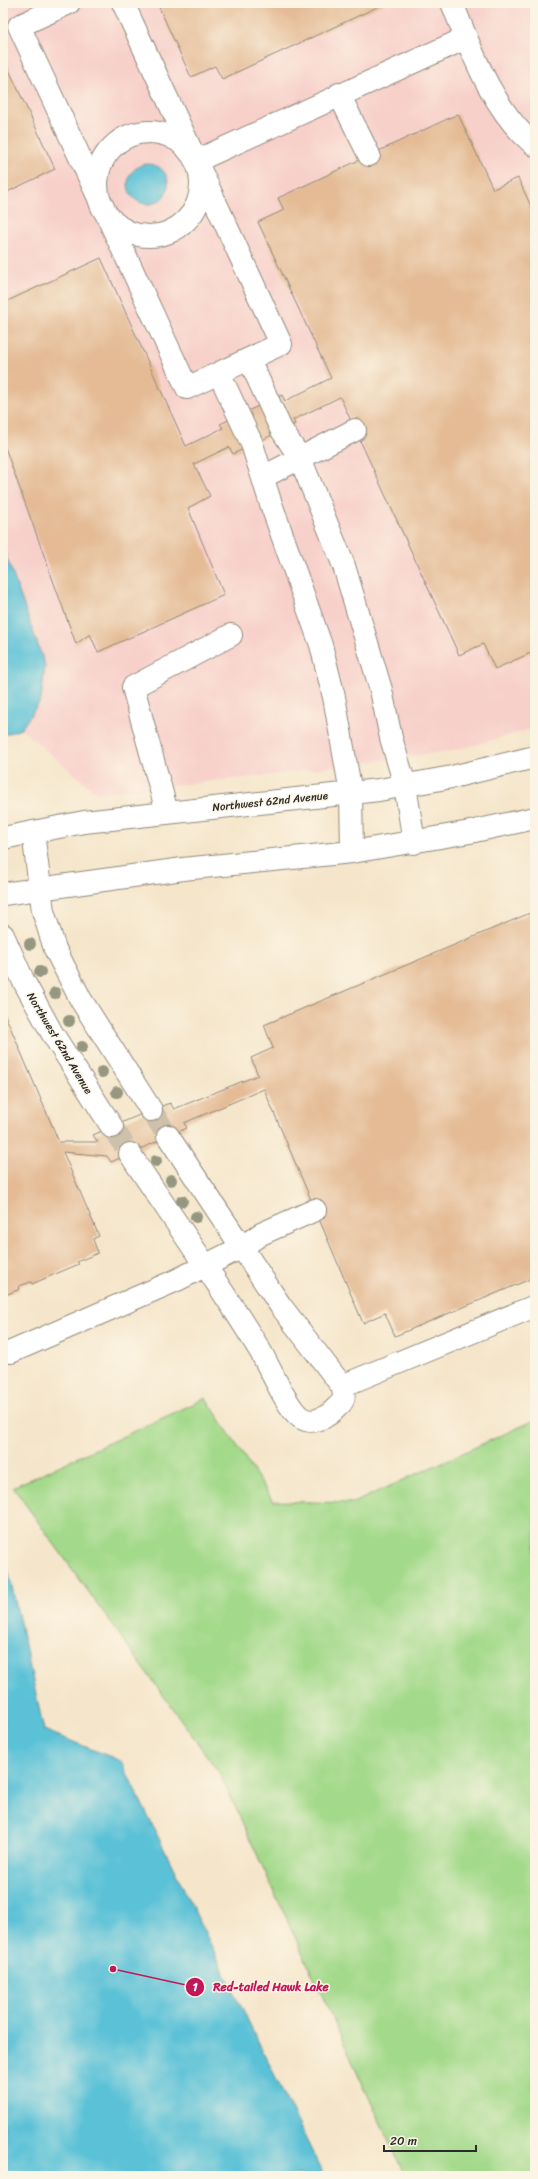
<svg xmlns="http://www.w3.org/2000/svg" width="538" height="2179" font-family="Sriracha,sans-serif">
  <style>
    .built { fill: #f7d0ca }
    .green { fill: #a3d98a; stroke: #67825a }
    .water { fill: #5ac1d7; stroke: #427681 }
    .building { fill: #e4bb95 }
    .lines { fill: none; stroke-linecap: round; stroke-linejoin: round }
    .minor-tunnel { stroke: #cdc1ab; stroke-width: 22; stroke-dasharray: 22 11; stroke-linecap: butt }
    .minor-casing { stroke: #90887b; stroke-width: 24 }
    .minor { stroke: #fff; stroke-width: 22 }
    .tree { fill: #969780 }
    .labels { text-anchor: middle; stroke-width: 3; stroke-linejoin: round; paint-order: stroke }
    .street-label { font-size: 11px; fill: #2b2b2b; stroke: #fcf5e5 }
    .leader { fill: none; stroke: #c2185b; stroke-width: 1.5 }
    .callout-dot { fill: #c2185b; stroke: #fcf5e5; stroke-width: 1.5 }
    .mark-label { font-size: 12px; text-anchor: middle; font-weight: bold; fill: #fff }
    .callout-label { font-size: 12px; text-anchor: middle; font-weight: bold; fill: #c2185b; stroke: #fcf5e5; stroke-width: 3; stroke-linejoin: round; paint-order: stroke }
  </style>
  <rect width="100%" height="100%" fill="#fcf5e5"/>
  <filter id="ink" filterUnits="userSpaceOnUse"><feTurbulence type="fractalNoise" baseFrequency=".025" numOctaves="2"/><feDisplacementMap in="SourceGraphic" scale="8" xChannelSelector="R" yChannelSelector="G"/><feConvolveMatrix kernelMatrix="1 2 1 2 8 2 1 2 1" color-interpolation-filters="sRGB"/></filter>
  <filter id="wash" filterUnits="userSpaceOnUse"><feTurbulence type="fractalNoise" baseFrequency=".012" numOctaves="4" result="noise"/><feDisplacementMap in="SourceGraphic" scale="16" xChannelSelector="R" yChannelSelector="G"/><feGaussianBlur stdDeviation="0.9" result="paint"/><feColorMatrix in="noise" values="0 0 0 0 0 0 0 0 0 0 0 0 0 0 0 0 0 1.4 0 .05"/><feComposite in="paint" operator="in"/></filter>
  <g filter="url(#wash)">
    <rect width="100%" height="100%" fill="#f5e6cb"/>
    <!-- built -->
    <path class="built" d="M3 3H535V728L456 750 273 775 97 793 21 729 41 700 45 665 3 547Z"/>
    <!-- green -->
    <path class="green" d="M206 1398 273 1501 353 1503 535 1420V2176H405L220 1774 13 1487Z"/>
    <!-- water -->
    <path class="water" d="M128 184a20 20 0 1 1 40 0a20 20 0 1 1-40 0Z
      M3 547 45 665 41 700 21 729 3 735Z
      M3 1547 44 1730 121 1761 324 2176H3Z"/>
    <g id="blocks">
      <!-- building -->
      <path class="building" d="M157 3H386L222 79 215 66 191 77Z
        M3 57 55 169 3 194Z
        M458 114 493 189 518 178 535 215V651L495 669 483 644 459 655 340 397 293 420 295 424 233 454 229 447 194 464 210 496 188 508 224 595 98 652 90 634 76 644 3 442V303L101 258 186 446 223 428 220 424 282 395 285 401 331 378 258 222 284 210 278 198Z
        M535 911V1277L395 1336 385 1313 363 1323 264 1089 184 1123 187 1128 111 1162 107 1156 63 1152 99 1236 93 1239 98 1253 77 1262 79 1264 32 1284 31 1282 19 1286 20 1289 3 1296V1010L59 1142H98L93 1135 151 1110 170 1103 174 1109 258 1075 251 1058 273 1048 264 1025Z"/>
    </g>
  </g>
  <g filter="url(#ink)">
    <use href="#blocks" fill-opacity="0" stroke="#90887b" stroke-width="1"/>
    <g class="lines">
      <!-- minor-tunnel -->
      <path class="minor-tunnel" d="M151 1110 168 1136
        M112 1127 130 1154"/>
      <!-- minor casing -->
      <g class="minor-casing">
        <path id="minor" d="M69 3 19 26 187 388 281 344 123 3
          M452 3C471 50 494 113 535 145
          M339 94 369 155
          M97 184a52 52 0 1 1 104 0a52 52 0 1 1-104 0Z
          M196 161 466 38
          M249 359 281 429 300 458 344 566 381 690 391 738 405 785 414 843
          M219 373 252 444 270 501 321 645 334 697 351 793 352 852
          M263 477 355 430
          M167 812 133 687 231 635
          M33 832 43 911 55 949 81 1000 151 1110
          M3 838 84 822 379 790 452 777 535 757
          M3 894 183 869 352 852 470 832 535 818
          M3 935 23 980 52 1033 112 1127
          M130 1154C173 1219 219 1283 259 1349 269 1365 286 1407 300 1417 312 1426 328 1417 337 1407 345 1401 345 1395 342 1386L280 1305 168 1136
          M11 1352 177 1280 242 1247 261 1234 315 1210
          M342 1386 535 1306"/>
      </g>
      <!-- minor -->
      <use href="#minor" class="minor"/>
    </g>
    <!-- trees -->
    <g class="tree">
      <circle cx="30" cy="944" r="6"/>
      <circle cx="40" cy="972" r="6"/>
      <circle cx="55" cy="993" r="6"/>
      <circle cx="69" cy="1021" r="6"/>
      <circle cx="82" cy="1047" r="6"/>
      <circle cx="102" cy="1072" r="6"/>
      <circle cx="117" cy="1092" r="6"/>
      <circle cx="156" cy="1161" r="6"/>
      <circle cx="171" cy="1180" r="6"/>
      <circle cx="182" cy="1201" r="6"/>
      <circle cx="196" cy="1217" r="6"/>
    </g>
  </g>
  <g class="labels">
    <!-- street labels -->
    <g class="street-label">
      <text transform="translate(270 801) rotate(-6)" y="4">Northwest 62nd Avenue</text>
      <text transform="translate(60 1043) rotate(59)" y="4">Northwest 62nd Avenue</text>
    </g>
  </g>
  <!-- callouts -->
  <path class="leader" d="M113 1969L195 1987"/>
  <g class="callout-dot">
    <circle cx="113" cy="1969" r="4"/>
    <circle cx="195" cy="1987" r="10"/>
  </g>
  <g class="mark-label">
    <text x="195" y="1991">1</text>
  </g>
  <g class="callout-label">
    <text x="271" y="1991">Red-tailed Hawk Lake</text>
  </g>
  <!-- margin -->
  <rect width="538" height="2179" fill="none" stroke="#fcf5e5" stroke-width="16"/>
  <!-- scale -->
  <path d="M384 2145v6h92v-6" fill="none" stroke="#2b2b2b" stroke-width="2"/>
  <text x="390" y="2145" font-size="12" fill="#2b2b2b" stroke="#fcf5e5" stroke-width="3" paint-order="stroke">20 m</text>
</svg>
